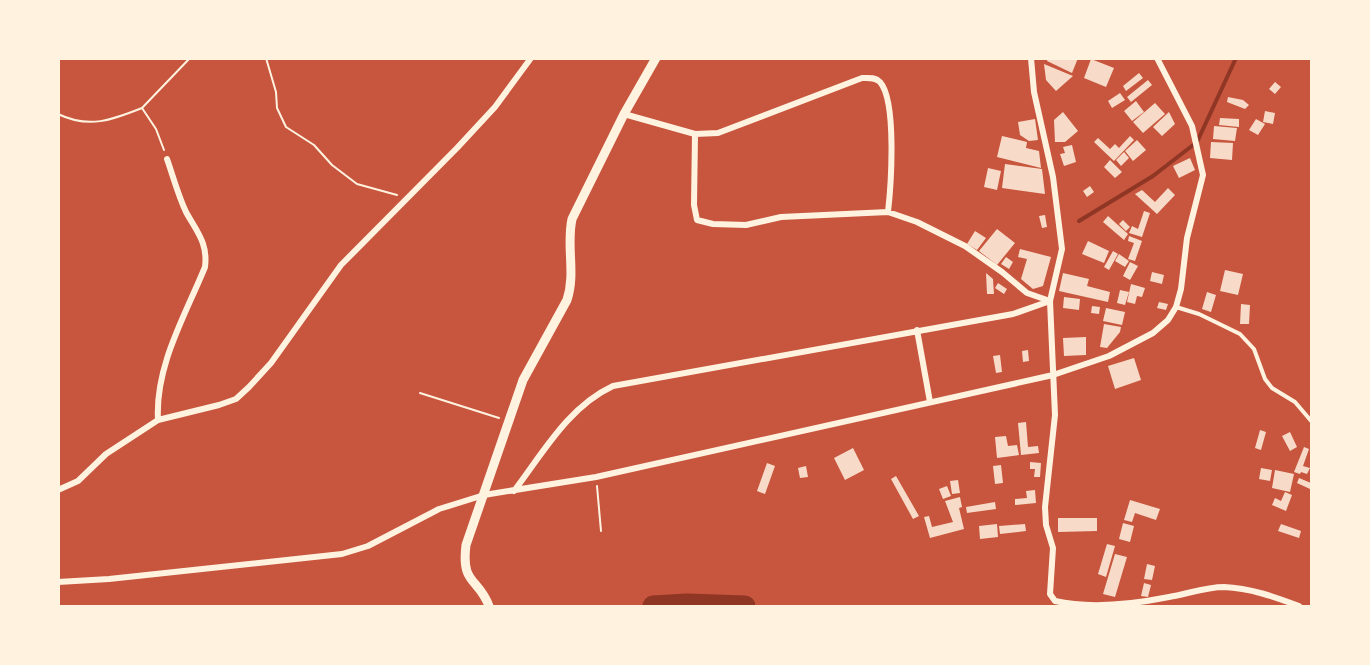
<svg xmlns="http://www.w3.org/2000/svg" width="1370" height="665" font-family="Raleway,sans-serif">
  <style>
    .lines { fill: none; stroke-linecap: round; stroke-linejoin: round }
    .stream { stroke: #8f3625; stroke-width: 4 }
    .river { stroke: #8f3625; stroke-width: 21 }
    .building { fill: #f7dbc8 }
    .path { stroke: #fff3e0; stroke-width: 2 }
    .service { stroke: #fff3e0; stroke-width: 4 }
    .minor { stroke: #fff3e0; stroke-width: 6 }
    .secondary { stroke: #fff3e0; stroke-width: 9 }
  </style>
  <rect width="100%" height="100%" fill="#c8553d"/>
  <g class="lines">
    <!-- stream -->
    <path class="stream" d="M1079 221 1153 176 1197 142 1236 58"/>
    <!-- river -->
    <path class="river" d="M653 606 687 604 745 606"/>
  </g>
  <!-- building -->
  <path class="building" d="M1048 58H1078L1072 73 1047 61Z
    M1091 59 1114 68 1106 87 1084 78Z
    M1044 64 1073 76 1056 91 1046 80Z
    M1139 73 1143 78 1126 91 1123 86Z
    M1148 80 1152 85 1131 102 1127 97Z
    M1275 82 1281 87 1275 94 1269 89Z
    M1120 93 1125 100 1112 108 1108 101Z
    M1228 97 1243 100 1249 105 1245 109 1227 102Z
    M1136 101 1144 112 1132 121 1124 111Z
    M1155 103 1165 114 1143 133 1133 122Z
    M1265 111 1275 113 1273 124 1263 122Z
    M1063 112 1078 131 1065 142H1055L1054 120Z
    M1169 112 1175 124 1162 136 1153 127Z
    M1220 118 1239 119V127L1219 125Z
    M1035 119 1038 140 1029 141 1020 135 1018 122Z
    M1256 119 1265 124 1258 135 1249 130Z
    M1214 126 1237 128 1235 141 1213 139Z
    M1002 136 1027 142 1026 148 1039 151 1041 168 997 157Z
    M1130 136 1134 140 1114 161 1094 142 1098 138 1110 149 1115 144 1119 148Z
    M1137 140 1146 150 1133 161 1125 151Z
    M1211 142 1233 143 1232 160 1210 158Z
    M1072 145 1076 162 1064 166 1060 154 1065 153 1063 147Z
    M1124 152 1129 158 1121 166 1116 160Z
    M1190 158 1195 170 1179 178 1173 166Z
    M1110 160 1122 172 1115 178 1104 167Z
    M1005 164 1042 169 1045 194 1002 188Z
    M988 168 1001 171 997 190 984 187Z
    M1090 186 1094 192 1087 197 1083 191Z
    M1168 188 1175 195 1157 214 1135 194 1142 190 1155 202Z
    M1144 211 1150 213 1142 237 1129 233 1132 226 1138 229Z
    M1045 215 1047 227 1042 228 1039 216Z
    M1108 216 1128 234 1124 240 1103 222Z
    M1123 220 1130 227 1126 231 1119 224Z
    M997 229 1015 243 997 265 979 251Z
    M975 231 986 238 977 250 967 244Z
    M1129 236 1142 241 1135 261 1128 259 1134 243 1128 241Z
    M1088 241 1109 251 1104 263 1082 254Z
    M1020 249 1051 257 1043 286 1033 289 1021 279 1027 259 1018 257Z
    M1113 251 1118 254 1109 270 1104 267Z
    M1119 254 1129 261 1125 267 1115 261Z
    M1006 257 1013 262 1009 269 1001 264Z
    M1130 262 1138 266 1130 280 1123 276Z
    M1225 270 1243 274 1238 295 1220 291Z
    M1152 272 1164 275 1162 284 1150 281Z
    M986 273 993 279 994 294H987Z
    M1063 273 1089 279 1087 286 1110 292 1108 302 1059 291Z
    M998 283 1007 289 1004 294 995 288Z
    M1131 284 1145 288 1142 297 1137 296 1135 304 1127 302Z
    M1120 290 1129 292 1125 305 1117 303Z
    M1207 292 1216 295 1211 312 1202 309Z
    M1064 297 1080 299 1079 310 1063 308Z
    M1159 302 1168 304 1166 310 1157 308Z
    M1241 304 1250 305 1249 324H1240Z
    M1092 306 1100 307 1099 314 1091 313Z
    M1106 308 1125 312 1122 325 1103 321Z
    M1104 324 1121 327 1120 332 1107 348 1100 347Z
    M1086 337V355L1064 356 1063 338Z
    M1028 350 1029 361 1023 362 1022 351Z
    M1000 355 1002 372 996 373 993 356Z
    M1134 358 1141 380 1115 389 1108 366Z
    M1026 422 1028 447 1038 446 1039 453 1021 455 1018 423Z
    M1260 430 1266 432 1261 450 1255 448Z
    M1290 432 1297 447 1290 451 1282 436Z
    M1006 436 1008 446 1017 445 1019 455 997 458 995 437Z
    M1304 447 1309 449 1303 466 1310 468 1307 474 1301 472 1300 474 1294 472Z
    M853 448 864 470 845 480 834 458Z
    M1030 462 1041 463 1040 477H1034L1035 469H1030Z
    M767 463 775 466 765 494 757 491Z
    M1001 465 1003 483 995 484 993 466Z
    M806 466 808 477 800 478 798 468Z
    M1261 468 1272 470 1270 481 1259 479Z
    M1275 470 1294 474 1290 492 1272 488Z
    M896 476 919 516 913 519 891 479Z
    M1299 478 1311 483 1310 489 1297 483Z
    M958 480 960 493 952 494 950 481Z
    M947 486 951 496 943 499 939 489Z
    M1035 490 1036 503 1015 505V499L1027 498 1026 491Z
    M1285 492 1292 495 1286 511 1272 505 1275 498 1281 501Z
    M960 497 962 507 959 508 964 529 930 538 924 517 929 516 932 527 953 522 945 501Z
    M1130 500 1160 509 1156 520 1135 513 1132 522 1124 520Z
    M995 502 996 509 967 513 966 507Z
    M1058 518H1097V531L1058 532Z
    M1123 523 1134 526 1130 542 1119 539Z
    M997 524 998 537 980 539 979 526Z
    M1025 524 1026 531 1000 534 999 526Z
    M1281 524 1301 531 1299 538 1278 531Z
    M1107 544 1115 546 1106 577 1098 574Z
    M1115 554 1127 557 1115 597 1103 594Z
    M1147 564 1155 566 1152 580 1144 579Z
    M1144 583 1151 585 1148 597 1141 596Z"/>
  <g class="lines">
    <!-- path -->
    <path class="path" d="M266 58 276 92 277 108 286 127 314 145 332 165 357 184 397 195
      M58 114C89 129 112 120 142 108
      M164 150 156 129 142 108 190 58
      M420 393 499 418
      M597 486 601 531"/>
    <!-- service -->
    <path class="service" d="M1176 307 1199 314 1240 334 1254 349 1265 379 1272 388 1295 402 1312 422"/>
    <!-- minor -->
    <path class="minor" d="M1031 58 1034 92 1053 177 1062 249 1050 301 1055 415 1045 507 1046 525 1053 548 1050 594 1055 601C1090 609 1134 604 1169 597 1187 594 1206 587 1224 587 1250 588 1275 597 1299 606
      M624 114 695 134 718 133 862 78C868 78 875 77 880 82 897 101 891 186 888 212
      M695 134 694 205 697 220 713 224 746 225 781 217 888 212 917 222 965 246 1002 272 1027 293 1050 301
      M917 330 930 402
      M158 420C155 366 185 316 205 267 208 243 197 232 186 212 178 195 173 176 167 159
      M58 490 78 481 106 454 158 420 219 405 236 399 249 387 271 363 341 265 457 148 495 107 531 58
      M514 491C543 453 568 407 613 386L1013 314 1050 301
      M58 582 109 579 342 554 368 546 439 509 484 495 596 477 1053 375 1109 356 1153 333 1168 320 1176 307 1181 289 1187 238 1203 175 1192 126 1157 58"/>
    <!-- secondary -->
    <path class="secondary" d="M489 606C478 577 461 585 466 545L523 380 567 300C576 273 566 246 572 219L624 114 656 58"/>
  </g>
  <!-- border -->
  <rect width="1370" height="665" fill="none" stroke="#fff3e0" stroke-width="120"/>
</svg>
